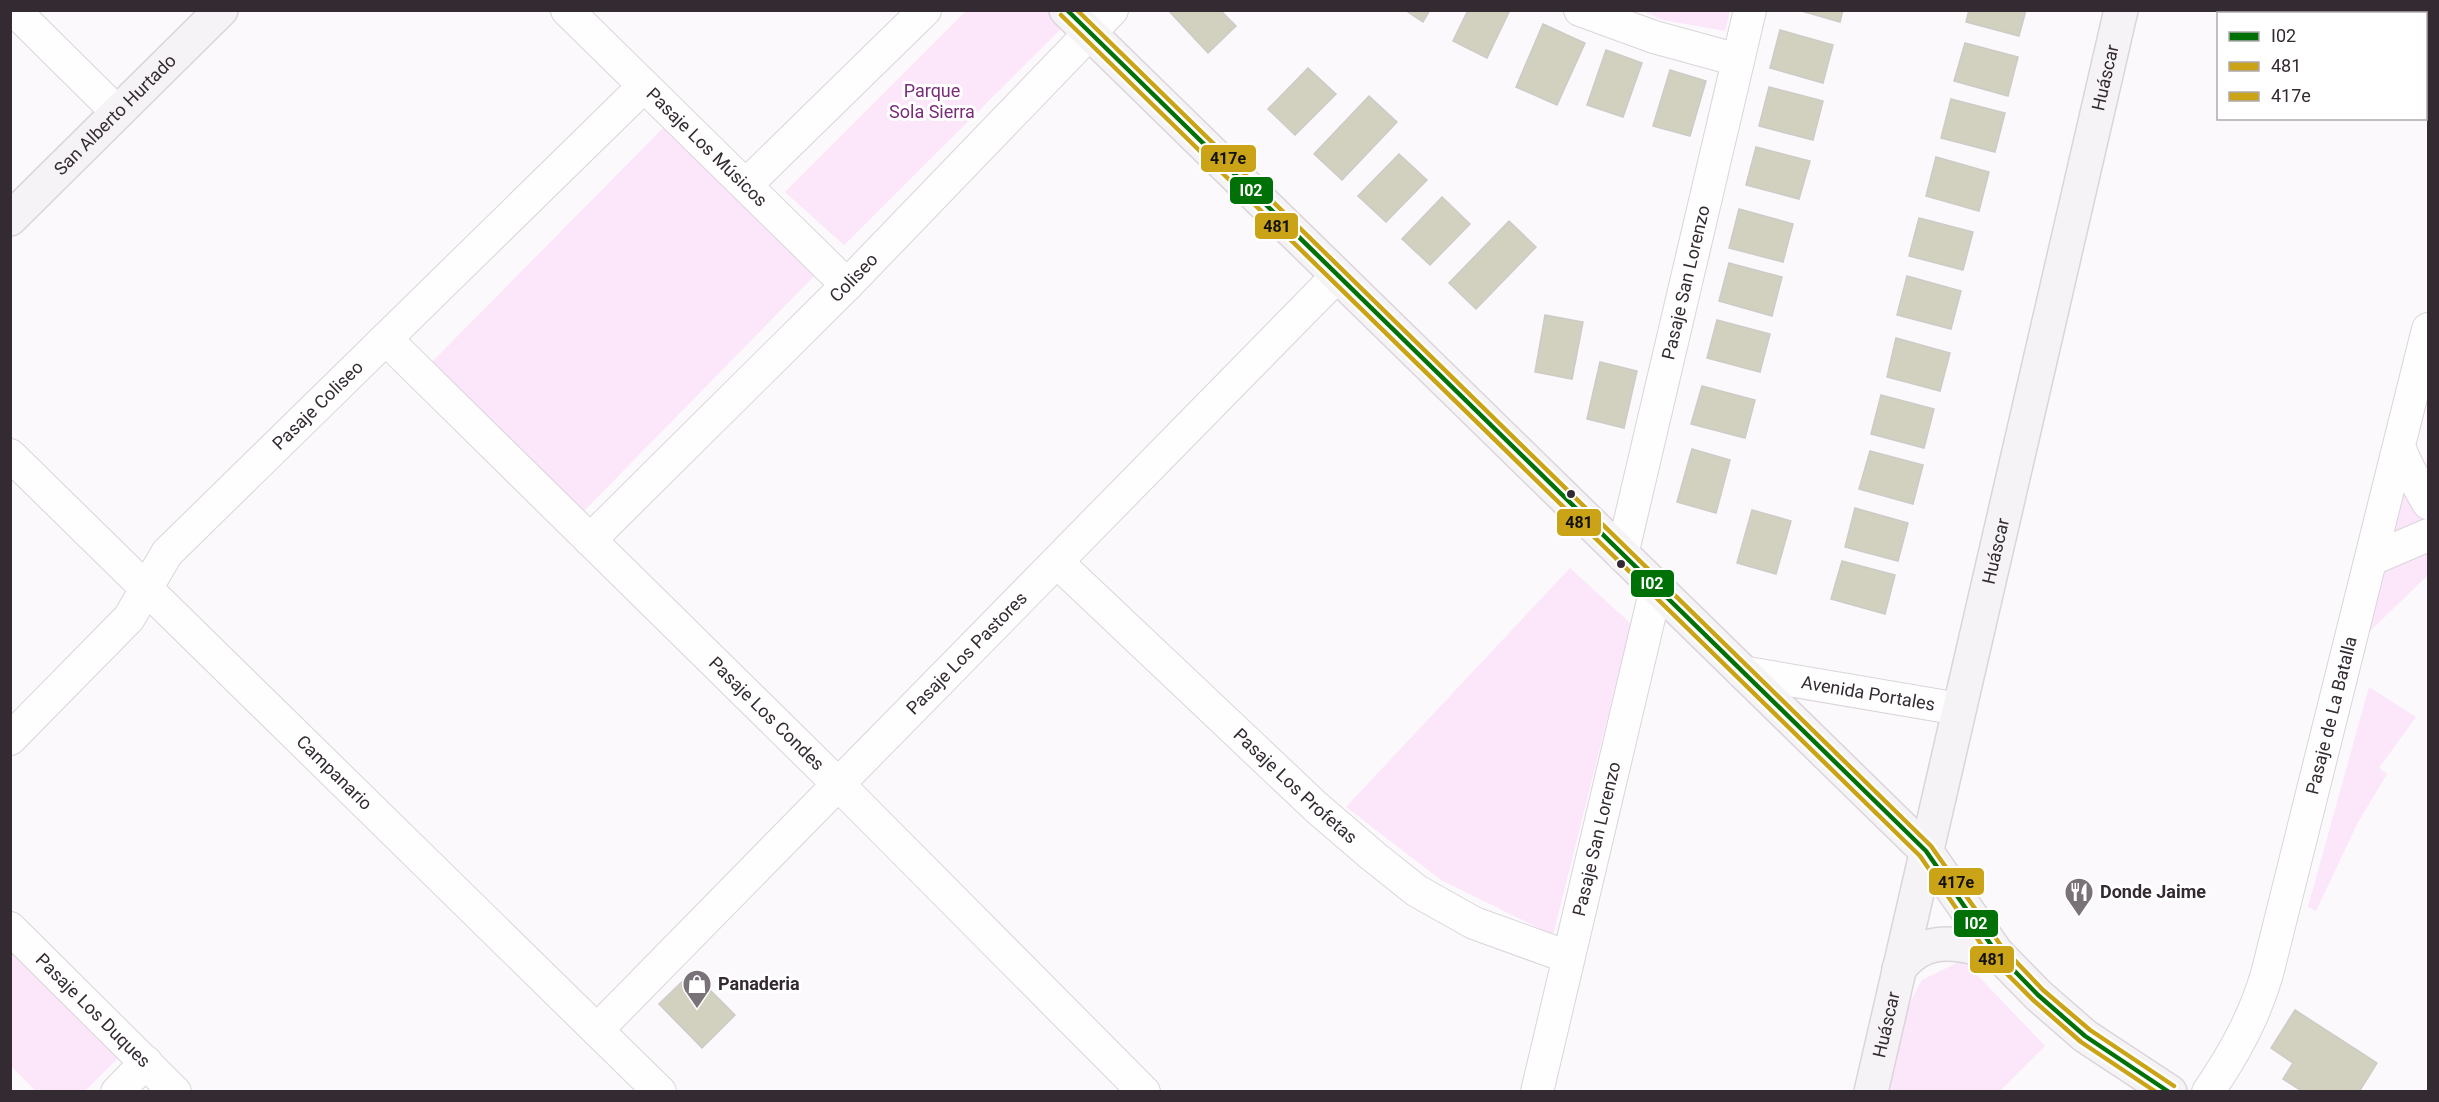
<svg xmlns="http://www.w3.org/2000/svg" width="2439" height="1102" font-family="Roboto,sans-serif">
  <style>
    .green { fill: #fbe6fa }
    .building { fill: #d2d1c0; stroke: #cccbc6; stroke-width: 1.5 }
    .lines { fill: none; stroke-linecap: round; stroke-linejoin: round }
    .street-casing { stroke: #dad5da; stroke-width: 34 }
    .secondary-casing { stroke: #dad5da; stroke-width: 36 }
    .street { stroke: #fefefe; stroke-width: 32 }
    .secondary { stroke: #f6f3f6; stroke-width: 33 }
    .bus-1-casing { stroke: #fff; stroke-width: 9 }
    .bus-2-casing { stroke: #fff; stroke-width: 9 }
    .bus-3-casing { stroke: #fff; stroke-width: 9 }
    .bus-1 { stroke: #007106; stroke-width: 4.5 }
    .bus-2 { stroke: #caa416; stroke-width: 4.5 }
    .bus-3 { stroke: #caa416; stroke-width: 4.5 }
    .bus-dot { fill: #332a32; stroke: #fff; stroke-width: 2 }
    .labels { text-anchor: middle; stroke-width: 6; stroke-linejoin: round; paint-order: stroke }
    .street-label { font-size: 18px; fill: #332a32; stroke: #fff }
    .park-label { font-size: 18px; fill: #792c7a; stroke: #fff }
    .poi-label { font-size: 18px; font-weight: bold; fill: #332a32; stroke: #fff; text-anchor: start }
    .line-badge { stroke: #fff; stroke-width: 2 }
    .badge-label { font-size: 16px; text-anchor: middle; font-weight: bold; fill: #fff }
    .pale-badge-label { font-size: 16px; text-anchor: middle; font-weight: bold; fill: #111 }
  </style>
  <rect width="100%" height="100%" fill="#fbf9fb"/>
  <!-- green -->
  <path class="green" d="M966 11H1079L844 245 785 192Z
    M1643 11H1730L1725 31 1663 20Z
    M667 124 818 272 582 513 431 363Z
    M2398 468 2428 516V575L2367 634Z
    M1570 568 1631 624 1553 935 1441 880 1346 807Z
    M2369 687 2416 717 2379 768 2387 774 2357 824 2316 911 2308 907Z
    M10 951 119 1057 85 1091H36L11 1066Z
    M1963 960 2045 1046 2000 1091 1883 1092 1897 1026 1922 980Z"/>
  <!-- building -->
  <path class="building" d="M1168 10H1220L1236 26 1208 53Z
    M1405 10H1430L1423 22Z
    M1468 10H1510L1487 58 1453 41Z
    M1798 10H1843L1840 22Z
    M1969 10H2026L2019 36 1966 22Z
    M1543 24 1585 43 1557 105 1516 87Z
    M1780 30 1833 45 1823 83 1770 68Z
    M1965 43 2018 57 2008 96 1954 81Z
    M1606 50 1642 63 1623 117 1587 105Z
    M1308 68 1336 94 1295 135 1268 109Z
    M1670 70 1706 81 1690 136 1653 126Z
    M1769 87 1823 101 1813 140 1759 126Z
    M1369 96 1397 122 1342 180 1314 154Z
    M1951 99 2005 113 1995 152 1941 138Z
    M1756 147 1810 161 1799 199 1746 185Z
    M1399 154 1427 180 1386 222 1358 196Z
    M1936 157 1989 172 1979 211 1926 196Z
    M1442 197 1470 224 1430 265 1402 239Z
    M1739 209 1793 224 1783 262 1729 248Z
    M1919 218 1973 232 1963 270 1909 256Z
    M1509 221 1536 247 1476 309 1449 283Z
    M1729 263 1782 277 1772 316 1719 301Z
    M1907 276 1961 291 1951 329 1897 315Z
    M1545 315 1583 322 1572 379 1535 372Z
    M1717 320 1770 334 1760 372 1707 358Z
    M1896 338 1950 353 1940 391 1887 377Z
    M1600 362 1637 371 1624 428 1587 419Z
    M1702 386 1755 400 1745 438 1691 424Z
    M1881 395 1934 409 1924 448 1871 434Z
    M1692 449 1730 460 1716 513 1677 502Z
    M1870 451 1923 465 1913 504 1859 489Z
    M1855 508 1908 523 1898 561 1845 547Z
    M1752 510 1791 521 1776 574 1737 563Z
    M1842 561 1895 575 1885 614 1831 599Z
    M692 972 735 1015 702 1048 659 1004Z
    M2295 1010 2377 1063 2359 1092H2303L2283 1079 2293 1063 2271 1048Z"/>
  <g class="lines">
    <!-- street casing -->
    <g class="street-casing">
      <g id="street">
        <path d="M14 10 117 112"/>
        <path id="s1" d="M567 10 847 285"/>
        <path d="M1580 10 1654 37 1738 60"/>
        <path d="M746 185 925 10"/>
        <path id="s2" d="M386 339 838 784 1144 1092"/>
        <path d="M2399 448 2409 469 2428 503"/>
        <path id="s3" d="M10 455 660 1092"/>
        <path id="s4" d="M590 540 847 285 1112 10"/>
        <path id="s5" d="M1622 555 1750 10"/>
        <path d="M2372 559 2428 535"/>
        <path id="s6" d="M1057 562 1316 807 1373 856 1417 891 1474 923 1568 957"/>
        <path id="s7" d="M1742 672 1959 709"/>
        <path id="s8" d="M10 739 129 618 167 553 644 86"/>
        <path id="s9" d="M10 928 175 1092"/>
        <path id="s10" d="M597 1030 1337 276"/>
        <path d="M117 1092 146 1062"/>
        <path id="s11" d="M1537 1092 1656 588"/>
        <path id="s12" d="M2208 1092C2234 1054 2254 1018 2267 974L2428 329"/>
      </g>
    </g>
    <!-- secondary casing -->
    <g class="secondary-casing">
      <g id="secondary">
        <path d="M1066 10 1926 851 1996 952 2038 995 2085 1036 2170 1092"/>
        <path id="s13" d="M10 219 221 10"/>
        <path d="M1899 969C1926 933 1958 944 1996 952"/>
        <path id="s14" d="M1871 1092 2121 10"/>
      </g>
    </g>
    <!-- street -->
    <use href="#street" class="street"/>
    <!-- secondary -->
    <use href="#secondary" class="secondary"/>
    <!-- bus-1 casing -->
    <g class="bus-1-casing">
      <path id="bus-1" d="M1067 10 1926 851 1996 952 2038 995 2085 1036 2169 1092"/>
    </g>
    <!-- bus-2 casing -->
    <g class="bus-2-casing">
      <path id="bus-2" d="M1061 15 1920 856 1990 957 2033 1000 2081 1042 2156 1092"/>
    </g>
    <!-- bus-3 casing -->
    <g class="bus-3-casing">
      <path id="bus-3" d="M1077 10 1931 846 2002 947 2043 990 2090 1030 2174 1086"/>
    </g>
    <!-- bus-1 -->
    <use href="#bus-1" class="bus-1"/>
    <!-- bus-2 -->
    <use href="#bus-2" class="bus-2"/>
    <!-- bus-3 -->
    <use href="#bus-3" class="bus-3"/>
  </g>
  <!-- icons -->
  <defs>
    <g id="restaurant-pin" transform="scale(1.5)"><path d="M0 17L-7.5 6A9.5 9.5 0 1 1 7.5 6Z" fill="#797278" stroke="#fff"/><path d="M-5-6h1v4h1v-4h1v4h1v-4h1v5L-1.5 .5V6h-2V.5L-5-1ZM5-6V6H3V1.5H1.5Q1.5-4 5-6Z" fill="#fff"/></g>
    <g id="shop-pin" transform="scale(1.5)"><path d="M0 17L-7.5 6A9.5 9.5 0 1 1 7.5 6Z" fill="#797278" stroke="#fff"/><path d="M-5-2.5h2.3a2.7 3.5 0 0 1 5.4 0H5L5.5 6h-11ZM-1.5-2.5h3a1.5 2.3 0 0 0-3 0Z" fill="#fff"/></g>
  </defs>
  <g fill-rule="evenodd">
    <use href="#restaurant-pin" x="2079" y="892"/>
    <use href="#shop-pin" x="697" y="984"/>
  </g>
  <!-- markers -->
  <g class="bus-dot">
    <circle cx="1571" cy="494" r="5"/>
    <circle cx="1621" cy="564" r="5"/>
  </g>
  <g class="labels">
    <!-- street labels -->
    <g class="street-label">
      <text dy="6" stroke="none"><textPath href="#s14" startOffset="1041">Huáscar</textPath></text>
      <text dy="6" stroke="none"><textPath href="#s13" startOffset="148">San Alberto Hurtado</textPath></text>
      <text dy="6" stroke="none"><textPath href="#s1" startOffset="196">Pasaje Los Músicos</textPath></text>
      <text dy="6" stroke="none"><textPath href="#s4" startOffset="372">Coliseo</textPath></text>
      <text dy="6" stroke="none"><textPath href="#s5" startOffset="280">Pasaje San Lorenzo</textPath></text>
      <text dy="6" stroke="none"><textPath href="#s8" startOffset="456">Pasaje Coliseo</textPath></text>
      <text dy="6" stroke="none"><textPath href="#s14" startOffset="555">Huáscar</textPath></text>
      <text dy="6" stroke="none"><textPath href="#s10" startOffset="528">Pasaje Los Pastores</textPath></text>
      <text dy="6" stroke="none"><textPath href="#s7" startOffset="128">Avenida Portales</textPath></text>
      <text dy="6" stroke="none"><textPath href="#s2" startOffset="534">Pasaje Los Condes</textPath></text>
      <text dy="6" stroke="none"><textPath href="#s12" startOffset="399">Pasaje de La Batalla</textPath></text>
      <text dy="6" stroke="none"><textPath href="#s3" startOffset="454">Campanario</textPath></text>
      <text dy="6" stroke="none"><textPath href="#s6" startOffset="327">Pasaje Los Profetas</textPath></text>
      <text dy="6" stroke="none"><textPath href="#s11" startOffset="260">Pasaje San Lorenzo</textPath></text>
      <text dy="6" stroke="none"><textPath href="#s9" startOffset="117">Pasaje Los Duques</textPath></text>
      <text dy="6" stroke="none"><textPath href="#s14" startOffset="69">Huáscar</textPath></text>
    </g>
    <!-- park labels -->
    <g class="park-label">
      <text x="932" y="97">Parque<tspan x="932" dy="21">Sola Sierra</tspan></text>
    </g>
    <!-- poi labels -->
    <g class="poi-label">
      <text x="2100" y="898">Donde Jaime</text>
      <text x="718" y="990">Panaderia</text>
    </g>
  </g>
  <g class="line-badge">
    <rect x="1200" y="144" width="57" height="29" rx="6" fill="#caa416"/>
    <rect x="1229" y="176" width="45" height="29" rx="6" fill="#007106"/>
    <rect x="1254" y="212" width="45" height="28" rx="6" fill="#caa416"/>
    <rect x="1556" y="508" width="46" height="29" rx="6" fill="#caa416"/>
    <rect x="1630" y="569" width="45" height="29" rx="6" fill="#007106"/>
    <rect x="1928" y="867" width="57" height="29" rx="6" fill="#caa416"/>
    <rect x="1953" y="909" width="46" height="29" rx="6" fill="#007106"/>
    <rect x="1969" y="945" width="46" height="29" rx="6" fill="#caa416"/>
  </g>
  <g class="badge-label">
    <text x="1251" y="196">I02</text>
    <text x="1652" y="589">I02</text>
    <text x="1976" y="929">I02</text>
  </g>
  <g class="pale-badge-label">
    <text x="1228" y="164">417e</text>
    <text x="1277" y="232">481</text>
    <text x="1579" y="528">481</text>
    <text x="1956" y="888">417e</text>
    <text x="1992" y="965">481</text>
  </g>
  <!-- border -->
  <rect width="2439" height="1102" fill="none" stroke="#332a32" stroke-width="24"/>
  <!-- legend -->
  <rect x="2217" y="12" width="210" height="108" fill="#ffffff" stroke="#adaaad" stroke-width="1.5"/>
  <rect x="2229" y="32" width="30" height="9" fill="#007106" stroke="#adaaad" stroke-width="1.5"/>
  <text x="2271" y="42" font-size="18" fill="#332a32">I02</text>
  <rect x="2229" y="62" width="30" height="9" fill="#caa416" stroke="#adaaad" stroke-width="1.5"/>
  <text x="2271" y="72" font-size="18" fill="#332a32">481</text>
  <rect x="2229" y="92" width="30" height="9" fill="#caa416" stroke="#adaaad" stroke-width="1.5"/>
  <text x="2271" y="102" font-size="18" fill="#332a32">417e</text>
</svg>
